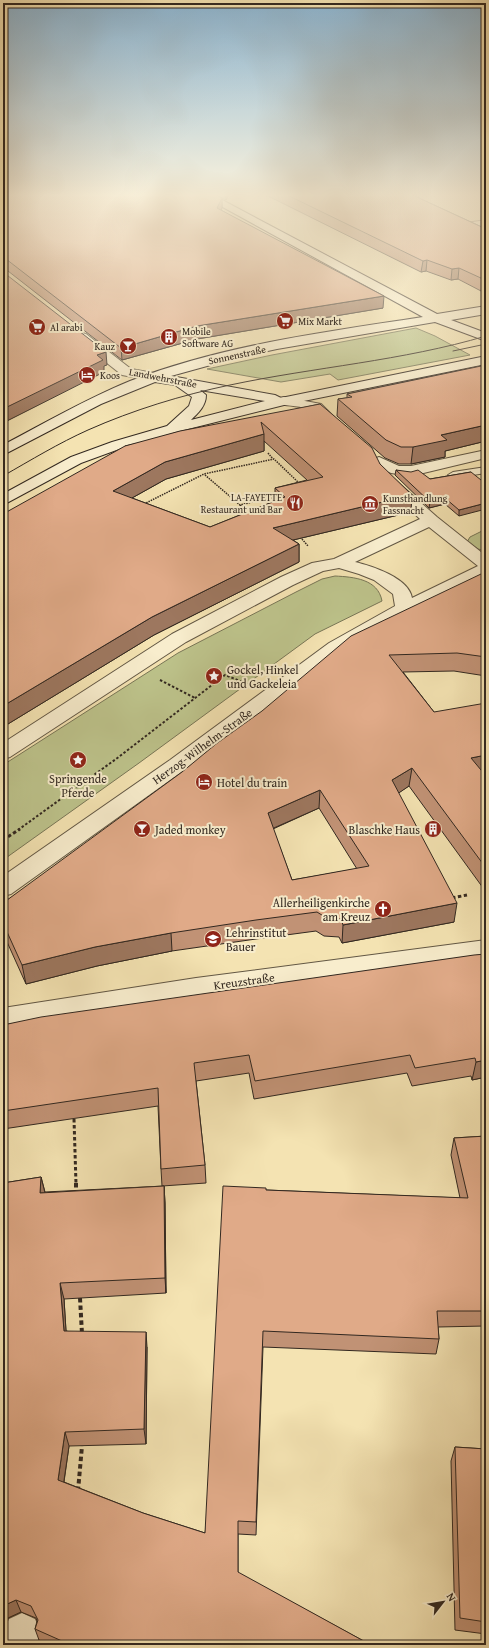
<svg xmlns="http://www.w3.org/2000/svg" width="489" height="1648" viewBox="0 0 489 1648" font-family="'Gentium Book Plus',serif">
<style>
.green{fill:#bdc38b;stroke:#787656}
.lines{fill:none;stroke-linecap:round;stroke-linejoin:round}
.lane-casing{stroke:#625744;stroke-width:2}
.street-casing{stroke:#625744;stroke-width:2}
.secondary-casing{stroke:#322820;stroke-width:2}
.path-far3{stroke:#322820;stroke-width:1.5;stroke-dasharray:1.5 1;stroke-linecap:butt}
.path-far2{stroke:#322820;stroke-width:2;stroke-dasharray:2.5 2;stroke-linecap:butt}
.path-far1{stroke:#322820;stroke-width:3;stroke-dasharray:3.5 2.5;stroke-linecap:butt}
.path{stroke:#322820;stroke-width:4;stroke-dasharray:4.5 3;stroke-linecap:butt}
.lane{fill:#f8edcd;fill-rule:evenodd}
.street{fill:#f8edcd;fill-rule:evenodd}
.secondary{fill:#f8edcd;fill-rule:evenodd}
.tram{stroke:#322820;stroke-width:1}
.wall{fill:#c19275;stroke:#322820;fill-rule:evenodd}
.shaded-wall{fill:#9d775f;stroke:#322820}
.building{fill:#e0aa88;stroke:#322820;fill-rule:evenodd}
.labels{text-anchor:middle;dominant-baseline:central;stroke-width:4;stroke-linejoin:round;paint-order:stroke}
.far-poi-label{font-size:10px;fill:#322820;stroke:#f8edcd;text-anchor:start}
.far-street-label{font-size:10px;fill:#322820;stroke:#f8edcd}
.poi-label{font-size:12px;fill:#322820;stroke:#f8edcd;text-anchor:start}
.street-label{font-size:12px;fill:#322820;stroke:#f8edcd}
</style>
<rect width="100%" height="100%" fill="#f4e3b2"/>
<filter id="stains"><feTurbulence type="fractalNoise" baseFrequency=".005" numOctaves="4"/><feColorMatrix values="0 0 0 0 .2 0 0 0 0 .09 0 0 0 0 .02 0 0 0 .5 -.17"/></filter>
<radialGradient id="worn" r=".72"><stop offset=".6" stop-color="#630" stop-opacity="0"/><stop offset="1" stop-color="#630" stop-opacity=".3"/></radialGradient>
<g class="green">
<polygon points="416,328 435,336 470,355 338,380 330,374 281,382 207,369 272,355"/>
<polygon points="486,529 486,551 478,549 467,542 470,537"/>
<path d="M 335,576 C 354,577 378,579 382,601 L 315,634 L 139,763 L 3,860 L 3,765 L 178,653 L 296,592 L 322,579 Z"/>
</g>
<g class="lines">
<g class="lane-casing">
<polygon id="lane" points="486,467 486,473 453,478 448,475 453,472"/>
</g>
<g class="street-casing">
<g id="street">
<polygon points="486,220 486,226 466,229 461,226 466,223"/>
<polygon points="82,333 86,334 131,369 159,374 161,377 159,380 154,381 122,375 78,340 76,337"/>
<path d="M 284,397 L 321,404 L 339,422 L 337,425 C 323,428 321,415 311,410 C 302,406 289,406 279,404 L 277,401 L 279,398 Z"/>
<polygon points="486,450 486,458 411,476 391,473 374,465 371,462 374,459 379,457 399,466 411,466"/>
<path d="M 389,477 L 394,479 L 437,517 L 486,556 L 486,576 L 410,612 L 343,651 L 184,770 L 11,894 L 3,896 L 3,876 L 170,760 L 329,643 L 395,606 L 393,594 L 374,580 L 359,574 L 339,568 L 323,571 L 293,585 L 186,642 L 10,757 L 3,759 L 3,743 L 172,634 L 281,577 L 312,563 L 334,559 L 420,519 L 384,485 L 381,482 L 384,479 ZM 429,527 L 478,566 L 412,598 C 409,578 372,566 355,562 Z"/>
<polygon points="486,940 486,958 196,998 3,1028 3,1008 196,978"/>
<polygon points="22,1613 35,1619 41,1632 36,1645 3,1645 3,1633 9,1619"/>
</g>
</g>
<g class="secondary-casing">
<path id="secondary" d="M 197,193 L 209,193 L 437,314 L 486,306 L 486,314 L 451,320 L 486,333 L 486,341 L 435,322 L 277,349 L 236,358 L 171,376 L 275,395 L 281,398 L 486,356 L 486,364 L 284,405 L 176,432 L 122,448 L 81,463 L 3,505 L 3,494 L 71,457 L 112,442 L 167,426 L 189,406 L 192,397 L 175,385 L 155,382 L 101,404 L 3,455 L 3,445 C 45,423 86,399 130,381 C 223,345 325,332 423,317 ZM 200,390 L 265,401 L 191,420 C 198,413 206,406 206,395 Z"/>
</g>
<g class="path-far3">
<polyline points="268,453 273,459"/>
<polyline points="205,475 240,505 278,496"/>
<polyline points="144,504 204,474 274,459 300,484"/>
<polyline points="240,505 250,514"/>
<polyline points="302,539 308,546"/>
</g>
<g class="path-far2">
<polyline points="160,680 195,698"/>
<polyline points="18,830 116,759 225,675 245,683"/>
</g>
<g class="path-far1">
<polyline points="3,840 20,829"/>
<polyline points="452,898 467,895"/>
<polyline points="74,1119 76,1184"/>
</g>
<g class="path">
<polyline points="76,1183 76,1193"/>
<polyline points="80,1298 82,1334"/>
<polyline points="78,1491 82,1446"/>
</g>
<use href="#lane" class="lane"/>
<use href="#street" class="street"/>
<use href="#secondary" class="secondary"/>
<g class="tram">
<polyline points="453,351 486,344"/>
<path d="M 3,476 C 31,460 59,443 88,430 C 133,410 182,395 230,385 C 315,367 402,361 486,336"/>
</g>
</g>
<g class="wall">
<polygon points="3,193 230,193 226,200 222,198 222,208 221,210 383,308 197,339 122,360 8,271 3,270"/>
<polygon points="262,193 408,193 484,228 485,218 486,218 486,290 481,291 458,279 451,280 426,271 421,272"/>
<polygon points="486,365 486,441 445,451 445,457 411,464 399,464 385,458 337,416 338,399 347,398 347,394"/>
<path d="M 320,404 L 380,464 L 411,512 L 293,540 L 299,544 L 299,562 L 154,635 L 3,727 L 125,446 ZM 264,441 L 307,480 L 275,488 L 275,501 L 210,527 L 132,498 L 166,479 L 264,451 Z"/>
<polygon points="396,470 430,479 471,472 459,516 445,504 429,508 395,475"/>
<path d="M 486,578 L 486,676 L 454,671 L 403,672 L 434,712 L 486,776 L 486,892 L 409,786 L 398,793 L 454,922 L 342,943 L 339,937 L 324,936 L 316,931 L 256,939 L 172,951 L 97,966 L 26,984 L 3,933 L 3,903 ZM 319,808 L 357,869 L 292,880 L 273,829 Z"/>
<polygon points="486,954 486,1077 472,1080 471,1076 412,1086 407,1073 254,1099 249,1073 196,1081 205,1165 206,1183 162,1186 161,1169 158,1106 3,1129 3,1025"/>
<polygon points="486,1136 486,1352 485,1326 438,1327 439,1339 436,1354 263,1347 256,1535 238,1534 238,1573 371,1645 50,1645 39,1640 35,1629 37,1621 36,1618 21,1612 8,1618 5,1625 3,1624 3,1183 41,1177 45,1192 164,1186 165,1203 166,1293 64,1299 66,1331 147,1347 146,1444 69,1446 64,1482 143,1513 205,1533 266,1190 460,1198 451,1155 454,1138"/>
<polygon points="455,1447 486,1449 486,1634 455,1630 451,1461"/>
</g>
<g class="shaded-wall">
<polygon points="226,193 230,193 226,200"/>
<polygon points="222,198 222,208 217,218 217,208"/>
<polygon points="427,260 426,271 421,272 423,261"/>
<polygon points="459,268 458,279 451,280 452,269"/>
<polygon points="483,279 486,279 486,290 481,291"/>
<polygon points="384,296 383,308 197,339 122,360 121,348 197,326"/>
<polygon points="106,352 107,365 104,366 104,372 3,423 3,409 97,355"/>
<polygon points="486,425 486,441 445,451 445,457 411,464 413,447 441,435"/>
<polygon points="264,434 264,451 166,479 114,508 113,491 165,462"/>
<polygon points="412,495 411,512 272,545 273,528"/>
<polygon points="445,498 445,504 429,508 430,502"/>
<polygon points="486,503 486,509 459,516 459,510"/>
<polygon points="299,544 299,562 154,635 3,727 3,706 152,617"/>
<polygon points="486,755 486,772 468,776 471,758"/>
<polygon points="412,768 409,786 390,799 392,780"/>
<polygon points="320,790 319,808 267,831 268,813"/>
<polygon points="457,903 454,922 342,943 343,925"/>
<polygon points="171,933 172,951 97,966 26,984 22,965 95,947"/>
<polygon points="486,1060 486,1077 472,1080 476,1062"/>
<polygon points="41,1177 45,1193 40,1193"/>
<polygon points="164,1186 165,1203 166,1293 165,1278"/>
<polygon points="60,1283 64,1299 67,1347 64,1331"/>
<polygon points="146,1332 147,1347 146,1444 144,1429"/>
<polygon points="65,1432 69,1446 62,1494 58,1480"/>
<polygon points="16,1600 21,1612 8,1618 5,1625 3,1621 3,1606"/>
</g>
<g class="building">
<polygon points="3,193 213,193 222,198 217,208 384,296 197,326 121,348 6,259 3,259"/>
<polygon points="283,193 408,193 486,229 486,279 483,279 459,268 452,269 427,260 423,261"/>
<polygon points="3,272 106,352 97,355 103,360 3,409"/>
<polygon points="486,365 486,425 441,435 447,440 413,447 401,447 386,440 338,399 352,397 347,394"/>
<path d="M 320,404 L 372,448 L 380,464 L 412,495 L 273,528 L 299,544 L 152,617 L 3,706 L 3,514 L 125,446 L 180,431 ZM 261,422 L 323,477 L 275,488 L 285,497 L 210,527 L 113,491 L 165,462 L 264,434 Z"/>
<polygon points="396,470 411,472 418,470 430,479 471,472 486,484 486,503 459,510 445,498 430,502"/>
<path d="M 481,574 L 486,578 L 486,657 L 457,653 L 389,655 L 434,712 L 486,703 L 486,755 L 471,758 L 486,776 L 486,868 L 412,768 L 392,780 L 457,903 L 343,925 L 341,919 L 325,917 L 317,912 L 256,920 L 171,933 L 95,947 L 22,965 L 3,923 L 3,903 L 182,772 L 216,744 L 262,711 L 351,636 ZM 320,790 L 369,866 L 292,880 L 268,813 Z"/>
<polygon points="486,954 486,1060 476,1062 475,1058 415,1068 410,1055 255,1081 249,1055 194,1063 205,1165 161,1169 158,1088 3,1111 3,1025 41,1017 474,955"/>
<polygon points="486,1136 486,1311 437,1311 439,1339 263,1331 256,1522 238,1521 238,1572 371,1645 71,1645 35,1629 38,1620 31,1606 16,1600 3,1606 3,1183 41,1177 40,1193 164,1186 165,1278 60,1283 64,1331 146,1332 144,1429 65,1432 58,1480 143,1513 205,1533 223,1186 266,1188 266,1190 468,1198 454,1138"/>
<polygon points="455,1447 486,1449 486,1622 460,1618"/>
</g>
<linearGradient id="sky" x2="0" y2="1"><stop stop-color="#8cb7d5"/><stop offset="0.46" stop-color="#faf2dc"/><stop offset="1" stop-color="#faf2dc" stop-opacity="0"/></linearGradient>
<rect width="489" height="424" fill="url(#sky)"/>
<defs>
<g id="supermarket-disc" transform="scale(0.9)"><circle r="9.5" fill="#8f2418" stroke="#f8edcd"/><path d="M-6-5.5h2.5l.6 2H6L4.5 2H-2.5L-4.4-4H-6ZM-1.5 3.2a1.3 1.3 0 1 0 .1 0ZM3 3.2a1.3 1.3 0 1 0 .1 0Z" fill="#fff"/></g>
<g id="building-disc" transform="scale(0.9)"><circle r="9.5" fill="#8f2418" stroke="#f8edcd"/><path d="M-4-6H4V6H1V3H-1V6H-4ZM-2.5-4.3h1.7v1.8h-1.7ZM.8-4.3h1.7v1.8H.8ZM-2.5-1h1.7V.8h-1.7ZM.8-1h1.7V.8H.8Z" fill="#fff"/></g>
<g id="bar-disc" transform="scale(0.9)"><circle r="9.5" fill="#8f2418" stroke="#f8edcd"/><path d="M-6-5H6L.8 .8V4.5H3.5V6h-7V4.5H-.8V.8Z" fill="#fff"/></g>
<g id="hotel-disc" transform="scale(0.9)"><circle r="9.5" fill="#8f2418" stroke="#f8edcd"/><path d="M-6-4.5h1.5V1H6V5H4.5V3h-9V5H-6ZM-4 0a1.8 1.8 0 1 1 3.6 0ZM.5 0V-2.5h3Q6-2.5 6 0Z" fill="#fff"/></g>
<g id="restaurant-disc" transform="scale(0.9)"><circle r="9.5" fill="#8f2418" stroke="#f8edcd"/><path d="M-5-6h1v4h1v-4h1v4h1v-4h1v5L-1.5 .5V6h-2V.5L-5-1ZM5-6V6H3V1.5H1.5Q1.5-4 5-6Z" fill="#fff"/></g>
<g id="museum-disc" transform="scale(0.9)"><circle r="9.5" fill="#8f2418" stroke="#f8edcd"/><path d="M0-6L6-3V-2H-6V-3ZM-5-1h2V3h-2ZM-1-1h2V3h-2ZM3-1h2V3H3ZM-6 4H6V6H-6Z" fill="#fff"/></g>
<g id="sight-disc" transform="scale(0.9)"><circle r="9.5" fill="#8f2418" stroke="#f8edcd"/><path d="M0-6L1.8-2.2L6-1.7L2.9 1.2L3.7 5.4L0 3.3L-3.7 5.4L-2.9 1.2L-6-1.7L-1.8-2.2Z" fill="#fff"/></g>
<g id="church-disc" transform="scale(0.9)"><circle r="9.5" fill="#8f2418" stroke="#f8edcd"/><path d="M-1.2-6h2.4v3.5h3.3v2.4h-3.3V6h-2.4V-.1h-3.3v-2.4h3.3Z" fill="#fff"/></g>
<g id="school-disc" transform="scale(0.9)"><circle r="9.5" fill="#8f2418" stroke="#f8edcd"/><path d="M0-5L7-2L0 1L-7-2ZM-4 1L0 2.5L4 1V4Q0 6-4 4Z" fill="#fff"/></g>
</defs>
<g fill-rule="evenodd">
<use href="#supermarket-disc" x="285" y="321"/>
<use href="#supermarket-disc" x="37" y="327"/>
<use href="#building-disc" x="169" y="337"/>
<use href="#bar-disc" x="128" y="346"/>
<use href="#hotel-disc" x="87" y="375"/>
<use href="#restaurant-disc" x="295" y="503"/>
<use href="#museum-disc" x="370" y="504"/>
<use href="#sight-disc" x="214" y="676"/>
<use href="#sight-disc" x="78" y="760"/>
<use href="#hotel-disc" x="204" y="782"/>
<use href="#bar-disc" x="142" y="829"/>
<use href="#building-disc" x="433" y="829"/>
<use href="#church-disc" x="383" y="909"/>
<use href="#school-disc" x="213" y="939"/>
</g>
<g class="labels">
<g class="far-poi-label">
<text x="298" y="321">Mix Markt</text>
<text x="50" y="327">Al arabi</text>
<text x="182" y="331">Mobile<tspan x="182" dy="12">Software AG</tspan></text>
<text x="115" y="346" text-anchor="end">Kauz</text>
<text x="100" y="375">Koos</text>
<text x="282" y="497" text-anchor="end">LA-FAYETTE<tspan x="282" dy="12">Restaurant und Bar</tspan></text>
<text x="383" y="498">Kunsthandlung<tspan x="383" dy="12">Fassnacht</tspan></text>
</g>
<g class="far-street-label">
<text transform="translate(237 355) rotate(-12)">Sonnenstraße</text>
<text transform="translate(163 378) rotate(11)">Landwehrstraße</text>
</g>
<g class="poi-label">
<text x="227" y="669">Gockel, Hinkel<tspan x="227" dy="14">und Gackeleia</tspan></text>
<text x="78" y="778" text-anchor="middle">Springende<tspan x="78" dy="14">Pferde</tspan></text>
<text x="217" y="782">Hotel du train</text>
<text x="155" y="829">Jaded monkey</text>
<text x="420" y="829" text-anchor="end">Blaschke Haus</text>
<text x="370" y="902" text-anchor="end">Allerheiligenkirche<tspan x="370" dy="14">am Kreuz</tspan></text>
<text x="226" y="932">Lehrinstitut<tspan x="226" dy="14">Bauer</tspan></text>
</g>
<g class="street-label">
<text transform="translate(202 746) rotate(-36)">Herzog-Wilhelm-Straße</text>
<text transform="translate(244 981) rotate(-8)">Kreuzstraße</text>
</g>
</g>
<rect width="489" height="1648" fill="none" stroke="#f4e3b2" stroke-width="16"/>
<rect x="4" y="4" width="481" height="1640" fill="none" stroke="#322820" stroke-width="2"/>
<rect x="8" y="8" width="473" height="1632" fill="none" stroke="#322820"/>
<g transform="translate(443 1602) rotate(59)" stroke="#f8edcd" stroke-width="3" paint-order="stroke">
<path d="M0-3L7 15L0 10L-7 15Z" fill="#322820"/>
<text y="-6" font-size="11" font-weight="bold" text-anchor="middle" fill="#322820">N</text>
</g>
<rect width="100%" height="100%" filter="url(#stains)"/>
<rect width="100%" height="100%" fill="url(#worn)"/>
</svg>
